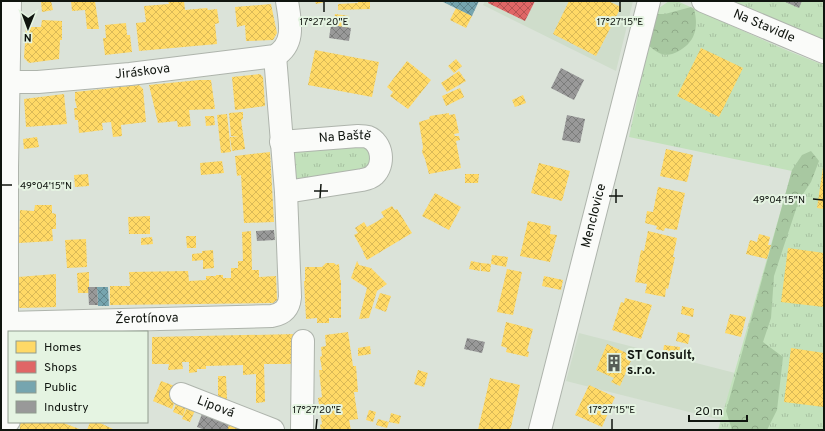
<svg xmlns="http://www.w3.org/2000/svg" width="825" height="431" viewBox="0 0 825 431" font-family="Overpass,sans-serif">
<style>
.built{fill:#cfddcb}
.grass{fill:url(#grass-tufts)}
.forest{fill:url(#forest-crowns)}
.homes{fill:url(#homes-cross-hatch)}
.shops{fill:url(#shops-cross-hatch)}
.public{fill:url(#public-cross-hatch)}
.industry{fill:url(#industry-cross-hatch)}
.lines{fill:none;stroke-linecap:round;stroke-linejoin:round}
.minor-casing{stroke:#aeb4ac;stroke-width:24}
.minor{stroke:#fafbf9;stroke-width:22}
.ticks{fill:none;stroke:#10150f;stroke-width:1.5}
.labels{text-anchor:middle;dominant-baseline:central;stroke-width:4;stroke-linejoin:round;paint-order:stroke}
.street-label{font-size:13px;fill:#10150f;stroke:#e5f4e2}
.poi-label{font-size:13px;font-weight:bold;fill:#10150f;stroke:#e5f4e2;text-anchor:start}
.ticks-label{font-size:10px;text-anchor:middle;fill:#10150f;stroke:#e5f4e2;stroke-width:4;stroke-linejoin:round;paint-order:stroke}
</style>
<defs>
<pattern id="grass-tufts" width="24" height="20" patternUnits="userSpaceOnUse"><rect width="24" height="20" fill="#c2e1bb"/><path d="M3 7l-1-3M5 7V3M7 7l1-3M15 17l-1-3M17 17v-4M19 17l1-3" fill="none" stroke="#a6c0a0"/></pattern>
<pattern id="forest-crowns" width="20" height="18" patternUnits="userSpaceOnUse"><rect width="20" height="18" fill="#a8c8a1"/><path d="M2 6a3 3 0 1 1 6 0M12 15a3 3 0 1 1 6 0" fill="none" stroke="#90ab89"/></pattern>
<pattern id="homes-cross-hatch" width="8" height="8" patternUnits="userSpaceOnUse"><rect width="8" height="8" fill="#ffd966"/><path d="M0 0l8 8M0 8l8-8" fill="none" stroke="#dab957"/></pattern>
<pattern id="shops-cross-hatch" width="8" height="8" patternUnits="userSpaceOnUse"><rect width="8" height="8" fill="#e06666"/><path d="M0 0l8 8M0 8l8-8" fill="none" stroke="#b45352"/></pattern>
<pattern id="public-cross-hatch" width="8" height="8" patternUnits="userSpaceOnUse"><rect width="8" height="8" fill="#76a5af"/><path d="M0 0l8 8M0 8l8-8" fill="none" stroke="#5f858d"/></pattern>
<pattern id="industry-cross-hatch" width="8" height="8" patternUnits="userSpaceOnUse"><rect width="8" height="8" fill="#999"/><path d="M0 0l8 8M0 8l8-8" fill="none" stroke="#7b7c7b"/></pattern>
</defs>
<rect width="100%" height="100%" fill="#dbe3d9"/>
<g class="built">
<polygon points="485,1 633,1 616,71 483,5"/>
<polygon points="579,333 735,373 721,420 566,381"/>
</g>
<g class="grass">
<path d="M 669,1 L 677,1 C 726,23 774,46 824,65 L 824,430 L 718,430 L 792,171 L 629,137 L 656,10 Z"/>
<polygon points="724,1 824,1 824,42"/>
<polygon points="370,145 371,168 295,182 292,150"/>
</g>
<g class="forest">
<path d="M 691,7 L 694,9 C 699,28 695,43 677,52 C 673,54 667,56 662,54 C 657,53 652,48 648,45 L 657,14 L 665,14 Z"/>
<polygon points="811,151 819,161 811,182 799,200 774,276 771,318 763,342 783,357 777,410 767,430 732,430 726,411 792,170 802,155"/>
</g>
<g class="homes">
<polygon points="49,1 51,1 53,10 42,12 41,2"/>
<polygon points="71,1 95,1 99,29 87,29 85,10 72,11"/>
<polygon points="168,1 184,1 185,10 207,8 208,10 217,9 219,23 215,24 217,44 139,51 136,23 146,22 144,6 169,4"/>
<polygon points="315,1 325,1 325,2 316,4"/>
<polygon points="358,1 370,1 370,9 338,10 338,4 358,3"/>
<polygon points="569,1 608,1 621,7 596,56 553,34"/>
<polygon points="271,4 277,33 273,40 246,41 245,25 237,27 235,7"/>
<polygon points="456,8 472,16 466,28 450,20"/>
<polygon points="335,14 349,16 347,28 333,25"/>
<polygon points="42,20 62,21 62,40 60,40 59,59 29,63 24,58 26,27 41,27"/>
<polygon points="126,23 127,35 130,35 132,52 105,55 103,38 106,38 105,25"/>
<polygon points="701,48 743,68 719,117 677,96"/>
<polygon points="315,50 379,62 372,97 308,85"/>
<polygon points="456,59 462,66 454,73 448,66"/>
<polygon points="407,61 431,80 408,109 390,96 393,92 387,87"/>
<polygon points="459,71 466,81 447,92 441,83"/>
<polygon points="260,74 263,77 265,106 235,110 232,77"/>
<polygon points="199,80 211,80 215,109 189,110 191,126 178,127 177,121 158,123 149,85"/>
<polygon points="139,85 143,89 146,122 121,125 122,136 113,137 111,122 102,123 103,130 79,133 78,120 75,120 74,108 77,108 75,100 75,92"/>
<polygon points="460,88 464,97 446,106 442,96"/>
<polygon points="64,94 67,124 26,127 24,99"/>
<polygon points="523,95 526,103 515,107 512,100"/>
<polygon points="243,112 243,119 241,120 245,149 232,151 230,137 239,136 231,136 229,113"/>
<polygon points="449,113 449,115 455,114 459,133 454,134 455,136 459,136 460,140 456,141 461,168 429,174 425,159 422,152 423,147 419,122 429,119 430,116"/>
<polygon points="227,114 231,152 221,153 217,115"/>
<polygon points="205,116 214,116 215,125 206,126"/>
<polygon points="37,137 39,147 24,149 23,139"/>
<polygon points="666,149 693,155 687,182 660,176"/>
<polygon points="270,152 274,222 244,223 241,175 237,176 235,156"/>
<polygon points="222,161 224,173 201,175 200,163"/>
<polygon points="539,163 570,171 562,201 531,193"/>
<polygon points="823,167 824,167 824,209 817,208"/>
<polygon points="88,174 89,186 75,187 74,175"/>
<polygon points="465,174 479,174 478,183 465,183"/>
<polygon points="658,187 685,193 677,230 665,228 664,231 656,229 657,226 645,223 647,211 653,212"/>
<polygon points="435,193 461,207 449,230 422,216"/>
<polygon points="35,205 52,205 52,213 56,214 56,229 52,229 53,241 19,243 20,210 34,211"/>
<polygon points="392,206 395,210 397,209 412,233 367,260 363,253 364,253 354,235 358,233 355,228 364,222 367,227 376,222 384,217 381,212"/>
<polygon points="150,216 150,234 129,234 128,217"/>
<polygon points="528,221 551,226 550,234 557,235 550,262 520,256"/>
<polygon points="251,231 252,270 259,270 259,277 276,276 277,300 273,303 110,305 110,286 130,286 129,272 188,271 189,281 206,280 206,276 216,276 216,275 223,275 223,278 231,278 231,268 238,268 238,261 243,261 242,232"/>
<polygon points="648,231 677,238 673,257 675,257 668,289 666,288 665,297 645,293 647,284 635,282 641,250 644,251"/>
<polygon points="759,234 770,237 768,245 771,245 767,259 746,254 750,240 757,242"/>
<polygon points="186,236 196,236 196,248 187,248"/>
<polygon points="152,237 153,244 141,245 141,238"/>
<polygon points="86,239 87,267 67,268 65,240"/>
<polygon points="788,248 824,253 824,307 781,302"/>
<polygon points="213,250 214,268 203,269 203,260 192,261 192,254 202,253 202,251"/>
<polygon points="492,255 508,257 506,267 491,264"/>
<polygon points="357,261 359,265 371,268 387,284 377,291 369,318 359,319 367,288 351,278"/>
<polygon points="471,261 481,263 480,271 469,269"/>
<polygon points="326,263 334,263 336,265 339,264 340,280 341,280 341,318 329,318 329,323 317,323 317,318 306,319 304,281 305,281 305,267 322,267"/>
<polygon points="481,263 491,264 490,272 481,271"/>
<polygon points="507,269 522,272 513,315 497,312"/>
<polygon points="89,272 89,293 78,293 77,273"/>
<polygon points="56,274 56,307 20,308 18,306 18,277"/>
<polygon points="544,276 563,280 561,290 542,286"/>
<polygon points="380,293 391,296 386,312 375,308"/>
<polygon points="625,298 652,305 641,339 612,330 621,302 624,303"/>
<polygon points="682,306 694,309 693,317 681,314"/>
<polygon points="730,314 746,317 741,337 725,333"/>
<polygon points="506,322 533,329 527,351 529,352 528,357 506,352 507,348 501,346"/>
<polygon points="348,332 353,366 356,366 358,392 354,392 358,419 349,420 351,430 321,430 320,425 322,424 318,398 322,397 319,370 322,370 320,357 322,356 321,347 326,346 325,335"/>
<polygon points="678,332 690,335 688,344 676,341"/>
<polygon points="296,334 296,364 264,364 265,402 256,403 256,374 243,375 243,365 206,366 206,369 197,369 197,372 189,373 189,362 182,362 183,369 168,370 169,364 152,364 152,337"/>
<polygon points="607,344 633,356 620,386 611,382 614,378 596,370"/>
<polygon points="664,345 680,347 679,355 663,352"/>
<polygon points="370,346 371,354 358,356 358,348"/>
<polygon points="791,348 824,353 824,407 784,402"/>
<polygon points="418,370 428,373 424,387 414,384"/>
<polygon points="218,376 226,376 227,400 218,400"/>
<polygon points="490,378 520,385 511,427 509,430 478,430"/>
<polygon points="161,381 180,388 172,409 153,401"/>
<polygon points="589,385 615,397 602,427 575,415"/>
<polygon points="177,401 187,404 183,416 173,412"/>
<polygon points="188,405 196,408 190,422 182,419"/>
<polygon points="369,410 376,412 373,422 366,420"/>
<polygon points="391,413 401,416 399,424 389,422"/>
<polygon points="378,419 389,422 387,428 376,425"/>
<polygon points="20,422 61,422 82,430 20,430"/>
<polygon points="90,422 98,422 115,430 87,430"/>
<polygon points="230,422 239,426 237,430 227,430"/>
</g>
<polygon class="shops" points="489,1 535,1 525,21 488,3"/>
<g class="public">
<polygon points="441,1 479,1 472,16"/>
<polygon points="97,287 108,287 109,306 98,306"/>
</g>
<g class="industry">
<polygon points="783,1 802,1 799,8"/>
<polygon points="331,25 351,28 349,41 329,38"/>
<polygon points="561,68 584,80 574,100 551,88"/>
<polygon points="567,115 585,119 580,143 562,140"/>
<polygon points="274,230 275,240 257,241 256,231"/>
<polygon points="88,287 97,287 98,305 89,305"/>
<polygon points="467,338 485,342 482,353 464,349"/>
<polygon points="203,411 230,422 227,430 205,430 197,427"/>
</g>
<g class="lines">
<g class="minor-casing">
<g id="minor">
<path id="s1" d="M 703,1 L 824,52"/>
<path id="s2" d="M 9,82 L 38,82 L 130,74 L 275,56 C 296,44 290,21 287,1"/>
<path id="s3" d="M 281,142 L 358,136 C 361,136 365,136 368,137 C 383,143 385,165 374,175 C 371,178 367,179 362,180 L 286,192"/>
<path id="s4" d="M 7,323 L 272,316 C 283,314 289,308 290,297 L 286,192 L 275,56"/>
<path id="s5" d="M 181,394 L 273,430"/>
<polyline points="9,421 7,323 7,167 10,1"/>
<polyline points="302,430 303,341"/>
<path id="s6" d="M 540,430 L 649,1"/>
</g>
</g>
<use href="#minor" class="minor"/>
</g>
<path class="ticks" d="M 324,12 L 324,2M 620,12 L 620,2M 2,185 L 12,185M 314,191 L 328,191M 609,196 L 623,196M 320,198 L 321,184M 813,199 L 823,200M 616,203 L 616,189M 316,429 L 317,419M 612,429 L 612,419"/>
<defs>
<g id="building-bare" transform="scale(1.38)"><path d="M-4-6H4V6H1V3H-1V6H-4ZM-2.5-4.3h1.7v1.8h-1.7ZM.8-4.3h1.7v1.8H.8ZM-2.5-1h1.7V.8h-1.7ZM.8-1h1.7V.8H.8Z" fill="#575d56" stroke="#e5f4e2" stroke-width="2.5" paint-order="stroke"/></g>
</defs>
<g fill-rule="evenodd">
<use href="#building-bare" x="614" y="363"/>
</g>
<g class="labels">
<g class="street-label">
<text stroke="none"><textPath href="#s1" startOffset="66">Na Stavidle</textPath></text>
<text stroke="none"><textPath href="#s2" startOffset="134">Jiráskova</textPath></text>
<text stroke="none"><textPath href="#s3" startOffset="64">Na Baště</textPath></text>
<text stroke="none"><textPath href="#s6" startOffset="221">Menclovice</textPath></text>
<text stroke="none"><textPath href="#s4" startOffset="140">Žerotínova</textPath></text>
<text stroke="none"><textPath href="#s5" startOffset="37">Lipová</textPath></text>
</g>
<g class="poi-label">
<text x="627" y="356">ST Consult,<tspan x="627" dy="15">s.r.o.</tspan></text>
</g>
</g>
<g class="ticks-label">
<text x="324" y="25">17°27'20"E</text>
<text x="620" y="25">17°27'15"E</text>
<text x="46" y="189">49°04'15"N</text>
<text x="779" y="203">49°04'15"N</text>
<text x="317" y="413">17°27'20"E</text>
<text x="612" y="413">17°27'15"E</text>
</g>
<rect width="825" height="431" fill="none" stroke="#10150f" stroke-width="4"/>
<rect x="8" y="331" width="140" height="92" fill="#e5f4e2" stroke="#909b8e"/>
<rect x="16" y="341" width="20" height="12" fill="#ffd966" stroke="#909b8e"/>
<text x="44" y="351" font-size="12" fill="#10150f">Homes</text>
<rect x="16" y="361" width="20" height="12" fill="#e06666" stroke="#909b8e"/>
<text x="44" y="371" font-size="12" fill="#10150f">Shops</text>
<rect x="16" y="381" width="20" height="12" fill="#76a5af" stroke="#909b8e"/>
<text x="44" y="391" font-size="12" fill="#10150f">Public</text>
<rect x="16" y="401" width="20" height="12" fill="#999999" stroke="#909b8e"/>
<text x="44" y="411" font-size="12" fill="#10150f">Industry</text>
<g transform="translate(28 28) rotate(181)" stroke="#e5f4e2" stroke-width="3" paint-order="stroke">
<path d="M0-3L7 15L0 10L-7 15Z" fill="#10150f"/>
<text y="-6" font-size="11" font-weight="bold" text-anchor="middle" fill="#10150f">N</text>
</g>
<path d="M689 415v6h58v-6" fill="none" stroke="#10150f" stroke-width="2"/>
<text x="695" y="415" font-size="12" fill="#10150f" stroke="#e5f4e2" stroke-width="3" paint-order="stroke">20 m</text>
</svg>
